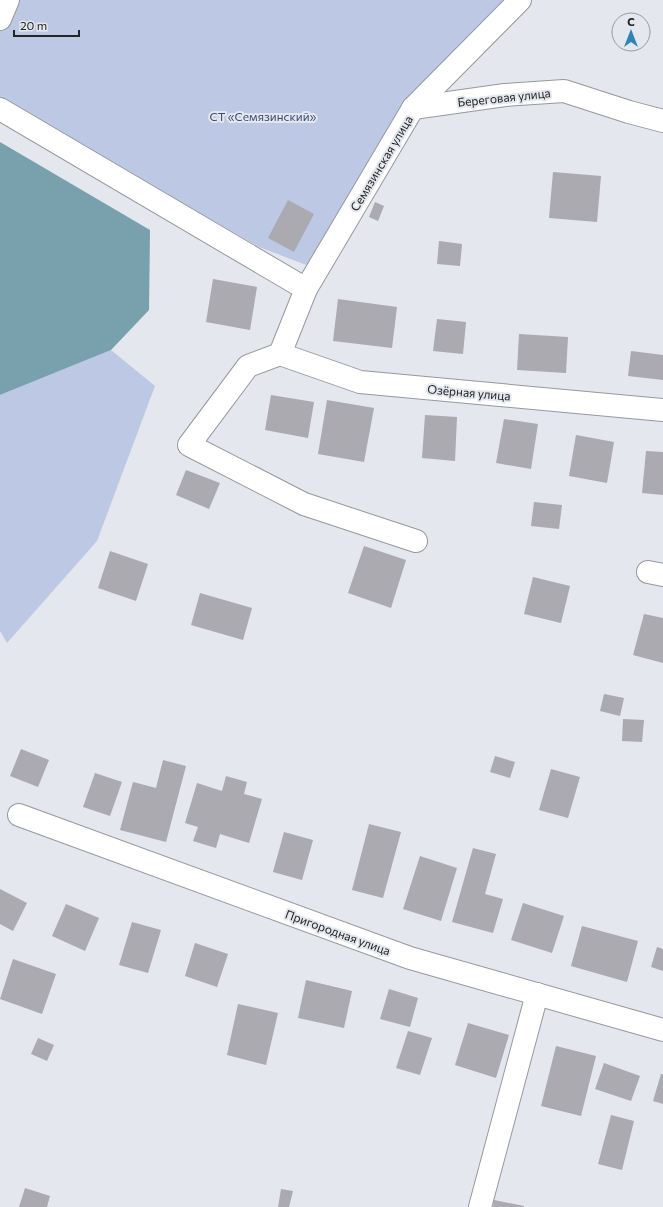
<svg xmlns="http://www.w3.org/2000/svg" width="663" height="1207" viewBox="0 0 663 1207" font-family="Commissioner,sans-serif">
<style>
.green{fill:#bdc9e4}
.water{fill:#78a0ad}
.building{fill:#aaaab0}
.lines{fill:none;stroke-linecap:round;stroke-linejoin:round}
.minor-casing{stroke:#96989e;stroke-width:24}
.minor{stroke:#fff;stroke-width:22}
.labels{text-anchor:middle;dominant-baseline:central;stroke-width:4;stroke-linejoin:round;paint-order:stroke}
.street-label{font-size:12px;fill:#232426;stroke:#e4e7ed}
.park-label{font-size:12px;fill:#384975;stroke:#e4e7ed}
</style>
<rect width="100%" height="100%" fill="#e4e7ed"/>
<g class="green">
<polygon points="0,0 517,0 409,97 309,266 259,247 3,102 0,107"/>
<polygon points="111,350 155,386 97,541 7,643 0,631 0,395"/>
</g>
<polygon class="water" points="0,142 150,230 149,310 111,350 0,395"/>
<g class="building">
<polygon points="553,172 601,176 597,222 549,218"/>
<polygon points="288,200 314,214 294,252 268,238"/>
<polygon points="375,202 384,206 378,221 369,217"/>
<polygon points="439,241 462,244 460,266 437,264"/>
<polygon points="213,279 257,287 250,330 206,322"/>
<polygon points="338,299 397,307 392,348 333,341"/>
<polygon points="437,319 466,322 463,354 433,351"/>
<polygon points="519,334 568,337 566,373 517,370"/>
<polygon points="631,351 663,355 663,380 628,376"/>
<polygon points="271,395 314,402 308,438 265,430"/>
<polygon points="327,400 374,408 364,462 318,454"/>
<polygon points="425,415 457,417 455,461 422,458"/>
<polygon points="504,419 538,424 531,469 496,463"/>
<polygon points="576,435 614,442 607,483 569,476"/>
<polygon points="646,451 663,452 663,495 642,493"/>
<polygon points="186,470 220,483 209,509 176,495"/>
<polygon points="534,502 562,505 559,529 531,526"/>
<polygon points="364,546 406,560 391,608 348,593"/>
<polygon points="110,551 148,564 136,601 98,588"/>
<polygon points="533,577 570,586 561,623 524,614"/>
<polygon points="200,593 252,608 243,640 191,625"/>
<polygon points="644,614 663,618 663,663 633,655"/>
<polygon points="604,694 624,698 620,716 600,711"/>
<polygon points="623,719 644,720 642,742 622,741"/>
<polygon points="21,749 49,760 38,787 10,776"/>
<polygon points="495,756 515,762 510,778 490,772"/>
<polygon points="163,760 186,766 166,842 120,830 133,782 156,788"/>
<polygon points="551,769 580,777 568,818 539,810"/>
<polygon points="95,773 122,782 110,816 83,807"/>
<polygon points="226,776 247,782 244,794 262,799 249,843 220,834 216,848 193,841 198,827 185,823 197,783 222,791"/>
<polygon points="369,824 401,832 383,898 352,890"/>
<polygon points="284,832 313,840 302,880 273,872"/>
<polygon points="473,848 496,854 485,894 503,899 493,933 452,922"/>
<polygon points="420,856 457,868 441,921 403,909"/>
<polygon points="0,889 27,903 13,931 0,924"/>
<polygon points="523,903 564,916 552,953 511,940"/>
<polygon points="66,904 99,918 85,951 52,936"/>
<polygon points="132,922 161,930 148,973 119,965"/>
<polygon points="582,926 638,941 627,982 571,966"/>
<polygon points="195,943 228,954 217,987 185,976"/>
<polygon points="657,947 663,949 663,971 651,967"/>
<polygon points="13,959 56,974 42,1014 0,999"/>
<polygon points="306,980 352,991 344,1028 298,1018"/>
<polygon points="389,989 418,998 410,1027 380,1019"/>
<polygon points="238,1004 278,1013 266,1065 227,1055"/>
<polygon points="468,1023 509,1035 496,1078 455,1065"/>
<polygon points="408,1031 432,1038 420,1075 396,1068"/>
<polygon points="38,1038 54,1045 47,1061 31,1054"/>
<polygon points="556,1046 596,1056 581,1116 541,1106"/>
<polygon points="604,1063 640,1076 631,1101 595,1089"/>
<polygon points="661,1074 663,1074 663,1104 653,1101"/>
<polygon points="611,1115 634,1121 622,1170 598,1164"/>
<polygon points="25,1188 50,1196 47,1207 19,1207"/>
<polygon points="281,1189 293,1191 289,1207 278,1207"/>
<polygon points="494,1200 524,1206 524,1207 493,1207"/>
</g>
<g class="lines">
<g class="minor-casing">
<g id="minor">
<polyline points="0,19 8,0"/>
<polyline points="413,108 505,95 564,91 629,112 663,121"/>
<polyline points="0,109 306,289"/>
<polyline points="280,354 306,289 413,108 520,0"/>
<polyline points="280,354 360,382 663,410"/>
<polyline points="280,354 248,366 189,445 304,504 416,541"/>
<polyline points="648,572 663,575"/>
<polyline points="19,815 410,958 663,1030"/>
<polyline points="480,1207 537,994"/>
</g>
</g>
<use href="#minor" class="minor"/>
</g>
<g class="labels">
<g class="street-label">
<text transform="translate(504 97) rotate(-6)">Береговая улица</text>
<text transform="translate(381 163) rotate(-59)">Семязинская улица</text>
<text transform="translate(469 392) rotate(5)">Озёрная улица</text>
<text transform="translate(338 932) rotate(20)">Пригородная улица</text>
</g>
<g class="park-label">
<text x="263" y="116">СТ «Семязинский»</text>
</g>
</g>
<g transform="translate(631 32)"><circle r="19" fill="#e4e7ed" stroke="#97999d"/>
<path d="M0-3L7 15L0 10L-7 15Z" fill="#2f84b4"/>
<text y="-6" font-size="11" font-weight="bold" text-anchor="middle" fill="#232426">С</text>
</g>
<path d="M14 30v6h65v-6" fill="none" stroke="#232426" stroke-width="2"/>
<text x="20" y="30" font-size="12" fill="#232426" stroke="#e4e7ed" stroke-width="3" paint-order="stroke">20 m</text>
</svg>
